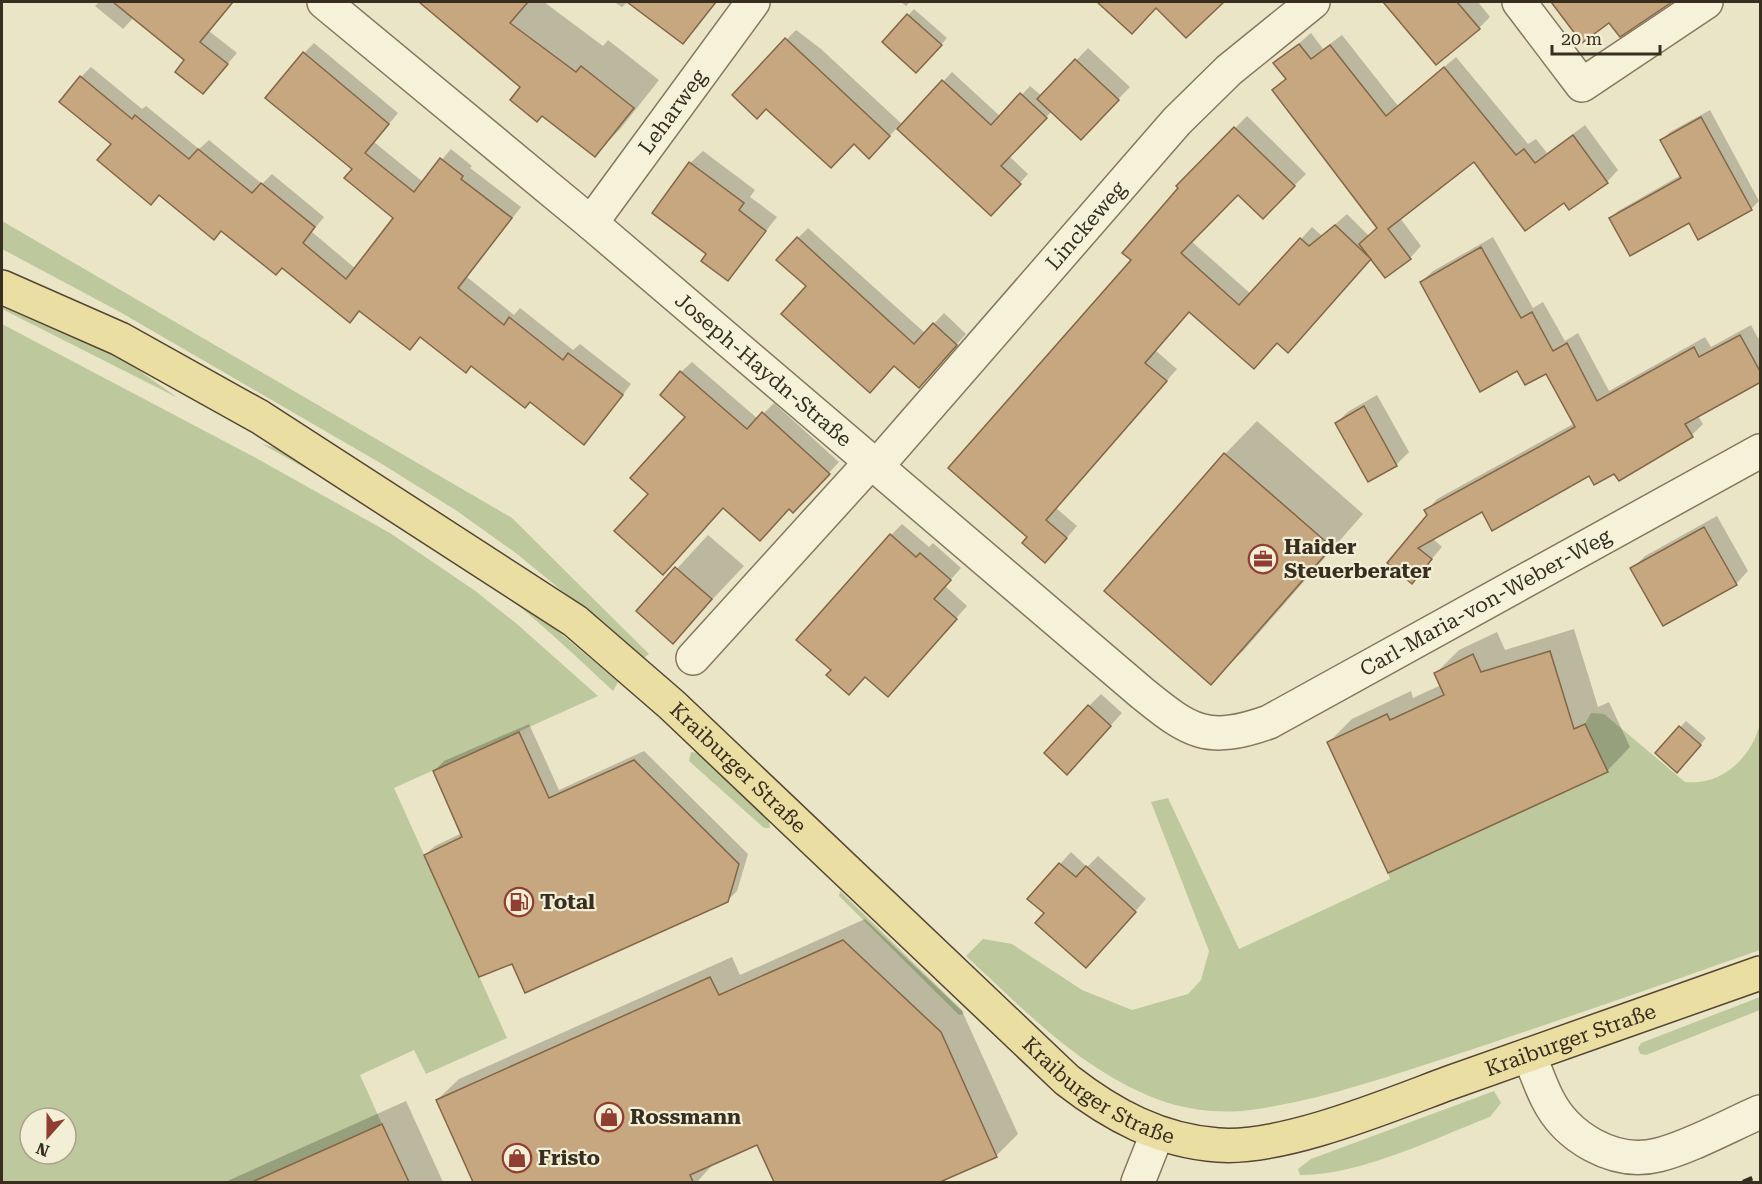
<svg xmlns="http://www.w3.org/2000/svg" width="1762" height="1184" viewBox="0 0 1762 1184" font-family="'Roboto Serif',serif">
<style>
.green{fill:#bdc99c;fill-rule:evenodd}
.shadow{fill:#0003}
.building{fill:#c6a780;stroke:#836645;stroke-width:1.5}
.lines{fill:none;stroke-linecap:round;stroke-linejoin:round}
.minor-casing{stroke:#86785e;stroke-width:36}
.major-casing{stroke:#544632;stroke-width:36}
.minor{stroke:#f6f2da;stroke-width:33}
.major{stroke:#ebdea2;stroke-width:33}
.rail{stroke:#372e20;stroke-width:4.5;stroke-dasharray:10 10;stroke-linecap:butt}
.labels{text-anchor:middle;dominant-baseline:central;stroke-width:4.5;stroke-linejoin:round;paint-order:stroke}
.street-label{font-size:21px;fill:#372e20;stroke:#f3efd6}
.poi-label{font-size:21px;font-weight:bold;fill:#372e20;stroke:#f3efd6;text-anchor:start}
</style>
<rect width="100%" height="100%" fill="#ebe5c7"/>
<g class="green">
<polygon points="2,221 512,518 649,654 644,658 517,554 457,511 382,464 120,312 2,249"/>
<polygon points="2,292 100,343 178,398 2,309"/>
<path d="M 2,324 L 256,458 L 390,533 L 474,590 L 517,624 L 598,696 L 394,788 L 507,1038 L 426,1074 L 414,1050 L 360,1075 L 382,1124 L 252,1182 L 2,1182 ZM 30,1118 L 66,1118 L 66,1154 L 30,1154 Z"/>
<path d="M 262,444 L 287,451 L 495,578 L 618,682 L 613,691 C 572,653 531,613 485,580 C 415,529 338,486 262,444 Z"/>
<path d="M 1591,713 L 1604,714 L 1685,782 C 1714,785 1738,769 1752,744 C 1756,738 1757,731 1760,726 L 1760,950 C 1658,986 1555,1022 1452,1056 C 1386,1077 1319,1101 1250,1110 C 1220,1114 1185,1110 1157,1099 C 1081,1070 1024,1010 966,956 L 983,939 L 1012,944 L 1082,990 L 1132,1010 L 1188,994 L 1201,980 L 1209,951 L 1151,802 L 1168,798 L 1239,949 L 1390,879 L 1388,873 L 1608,772 L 1585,724 Z"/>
<polygon points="691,752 697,753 769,820 770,828 764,828 689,761"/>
<polygon points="840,891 963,1011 963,1014 959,1015 839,896"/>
<polygon points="1760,997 1760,1010 1646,1055 1640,1054 1638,1048 1641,1043"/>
<path d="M 1494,1091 L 1501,1103 L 1490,1117 C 1435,1138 1359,1176 1300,1175 L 1298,1169 L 1311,1159 Z"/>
</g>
<g class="shadow">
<polygon points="99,2 233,2 209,31 237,53 203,92 186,60 134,17 123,29 95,6"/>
<polygon points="421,2 544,2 603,46 608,40 659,80 621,128 595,155 522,87"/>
<polygon points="614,2 628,2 622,7"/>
<polygon points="629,2 717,2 683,42"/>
<polygon points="901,2 910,2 906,6"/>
<polygon points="1112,2 1154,3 1222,2 1186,36 1157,6 1106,8"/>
<polygon points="1410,2 1478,2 1490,17 1479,28 1396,15"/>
<polygon points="1572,2 1669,2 1620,35 1609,21 1561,12"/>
<polygon points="914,9 947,38 922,66 884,42"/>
<polygon points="796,30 821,49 903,125 952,72 1001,117 1030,86 1042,96 1088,48 1130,87 1093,125 1052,111 1009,156 1028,174 991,214 897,128 881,145 784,42"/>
<polygon points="1311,33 1323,49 1342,35 1398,106 1456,57 1528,144 1536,139 1547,153 1585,125 1618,170 1607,182 1564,201 1474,160 1400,218 1421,246 1410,258 1371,257 1278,342 1190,310 1155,350 1177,369 1056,508 1077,526 1056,550 1029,537 1133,260 1181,188 1178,186 1247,116 1306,174 1263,217 1238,193 1191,241 1251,294 1312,227 1322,236 1347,214 1369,236 1379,227 1274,91 1287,78 1275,64"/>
<polygon points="314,43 398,113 374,142 423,182 451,149 472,166 470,168 521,207 467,277 514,315 520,308 573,350 580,344 631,384 594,432 530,401 421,336 410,348 361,310 350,321 283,266 113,144 81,77 91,67 142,109 146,106 199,149 209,140 262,184 272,174 324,217 312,232 356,269 396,218 354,169 304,53"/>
<polygon points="1710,110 1759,201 1751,209 1689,221 1611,218 1618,211 1681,175 1662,140 1670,132"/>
<polygon points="703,151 755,190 750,197 777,217 728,279 708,254 690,163"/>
<polygon points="808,228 925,333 944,313 966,334 929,375 895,365 808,286 798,238"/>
<polygon points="1493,237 1533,308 1543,302 1565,341 1578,333 1609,391 1705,337 1711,347 1751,325 1758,338 1760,337 1760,380 1698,416 1703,424 1692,435 1615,472 1590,474 1482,510 1432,538 1442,547 1412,582 1389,563 1429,515 1426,511 1437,499 1575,423 1546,372 1518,369 1421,282 1433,271"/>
<polygon points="692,362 758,419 774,403 839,462 804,500 790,508 724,506 650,494 687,417 681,372"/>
<polygon points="1377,395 1409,452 1396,465 1336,423 1349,411"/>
<polygon points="1257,421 1363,514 1243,651 1211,683 1225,454"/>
<polygon points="1717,516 1748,571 1736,584 1632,569 1645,556"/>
<polygon points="902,524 929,547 933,543 961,568 945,586 967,606 899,683 833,670 891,535"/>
<polygon points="708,535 744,566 673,641 638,611"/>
<polygon points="1574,629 1598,707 1609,702 1630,747 1607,771 1329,742 1352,719 1411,691 1413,698 1441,685 1436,673 1459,650 1497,632 1505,650"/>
<polygon points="1101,694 1122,713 1079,760 1089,706"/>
<polygon points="1686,721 1706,738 1683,765 1657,753"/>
<polygon points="529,724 559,790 644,751 748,854 737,891 727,901 513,962 425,855 435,846 462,833 434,771 444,761"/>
<polygon points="1071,852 1087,867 1098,856 1146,899 1097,955 1029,898"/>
<polygon points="865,919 962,1011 1018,1134 996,1156 937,1182 776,1182 758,1143 715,1162 697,1182 474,1182 437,1100 459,1079 732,957 740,975"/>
<polygon points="406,1101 443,1182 225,1182"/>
</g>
<g class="building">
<polygon points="113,2 233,2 200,42 228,64 203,94 175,72 184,60"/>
<polygon points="419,2 528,2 510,23 576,72 581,66 634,108 595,157 542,116 537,122 510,100 520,87"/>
<polygon points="627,2 716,2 683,44"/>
<polygon points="1097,2 1224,2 1186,38 1156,8 1132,34"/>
<polygon points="1383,2 1457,2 1480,29 1436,65"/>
<polygon points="1551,2 1672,2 1620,37 1609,23 1582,43"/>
<polygon points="907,14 942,45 916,73 882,42"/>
<polygon points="785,38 890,136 869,159 854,144 831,168 766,109 757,119 732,95"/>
<polygon points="1299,44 1311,59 1330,45 1386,116 1444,67 1516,155 1524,149 1535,163 1573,135 1608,183 1569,210 1564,203 1525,231 1474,162 1388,229 1411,259 1385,278 1359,244 1377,228 1272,90 1286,79 1273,63"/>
<polygon points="303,52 389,124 365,153 414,192 440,158 463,176 461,179 512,218 458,288 504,325 509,317 563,360 568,353 623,395 584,445 530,402 525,408 471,366 466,373 420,337 410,350 359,311 350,323 282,268 276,275 221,231 214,240 159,195 151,205 97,160 111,144 59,102 80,76 132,119 135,115 189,159 198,149 252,193 261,183 315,227 303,243 346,279 393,218 344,178 352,169 265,98"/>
<polygon points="1075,59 1119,100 1081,140 1037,99"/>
<polygon points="942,80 991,125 1020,93 1047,118 1001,166 1021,184 991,216 897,129"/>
<polygon points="1701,117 1752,210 1698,240 1689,223 1630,256 1609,218 1681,178 1660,140"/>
<polygon points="1234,127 1295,186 1263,219 1238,195 1181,253 1239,305 1300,238 1309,246 1335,225 1371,259 1288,353 1277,343 1254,369 1189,312 1145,363 1167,381 1046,520 1067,538 1045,563 1022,543 1027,537 948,468 1131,260 1122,253 1178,188 1176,186"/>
<polygon points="689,162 744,203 739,210 766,231 728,281 701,261 706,254 652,213"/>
<polygon points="797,237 914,344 933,323 957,345 919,388 894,366 870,393 781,314 806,286 776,260"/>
<polygon points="1481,247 1521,318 1532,312 1553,351 1567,343 1597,401 1694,347 1699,357 1740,335 1761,373 1761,382 1685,424 1693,437 1619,481 1614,474 1594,485 1589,476 1492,531 1482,512 1418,548 1432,559 1412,584 1387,563 1427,515 1424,510 1575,427 1546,374 1525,385 1517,371 1480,392 1420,282"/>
<polygon points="680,371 747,429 762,412 830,474 793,513 789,509 760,541 723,508 663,575 614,531 648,494 630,478 685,417 660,395"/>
<polygon points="1364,406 1397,466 1368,482 1335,423"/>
<polygon points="1224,453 1332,547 1211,685 1104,591"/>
<polygon points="1704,527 1737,585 1663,626 1630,568"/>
<polygon points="890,534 916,557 920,553 951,580 934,599 957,619 888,697 865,677 849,695 826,675 831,670 796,640"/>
<polygon points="675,567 712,599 673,644 636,611"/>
<polygon points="1550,651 1574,729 1585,724 1608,772 1388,873 1327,742 1387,714 1390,720 1444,695 1434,673 1473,654 1481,672"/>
<polygon points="1088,705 1111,726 1067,775 1044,753"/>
<polygon points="1679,726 1701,745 1677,773 1655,753"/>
<polygon points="519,732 549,798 634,760 739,864 728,902 525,993 512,964 479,977 424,855 462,837 433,771"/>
<polygon points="1059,863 1076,877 1086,866 1136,912 1086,968 1035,923 1044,913 1027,899"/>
<polygon points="843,940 941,1032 997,1157 940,1182 774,1182 757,1145 690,1175 693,1182 473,1182 436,1100 710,977 719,995"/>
<polygon points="382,1124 409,1182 252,1182"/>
</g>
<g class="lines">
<g class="minor-casing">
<g id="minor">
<path id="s1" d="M 324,2 L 591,223 L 1142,693 C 1190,732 1207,744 1269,722 L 1760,451"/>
<polyline points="1519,2 1582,85 1706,2"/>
<path id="s2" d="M 591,223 L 753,2"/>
<path id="s3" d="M 876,467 L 1177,121 L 1229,70 L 1313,2"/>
<polyline points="693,658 871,462"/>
<path d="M 1529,1055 C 1535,1069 1540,1084 1547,1098 C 1566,1137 1614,1166 1658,1155 C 1688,1148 1730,1125 1760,1112"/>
<polyline points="1138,1182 1157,1134"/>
</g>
</g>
<g class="major-casing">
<g id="major">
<path id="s4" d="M 2,287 L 120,339 L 260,417 L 575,621 L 672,705 L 1067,1080 C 1112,1115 1160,1141 1218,1145 C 1282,1150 1387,1106 1449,1083 C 1552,1046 1657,1010 1760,973"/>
</g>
</g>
<use href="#minor" class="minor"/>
<use href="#major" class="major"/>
<polyline class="rail" points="1743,1182 1760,1175"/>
</g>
<defs>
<g id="office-ring" transform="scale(1.5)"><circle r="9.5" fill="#f3efd6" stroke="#903e32" stroke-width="1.5"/><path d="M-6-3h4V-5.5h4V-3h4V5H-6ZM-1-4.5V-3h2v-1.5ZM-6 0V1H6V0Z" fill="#903e32"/></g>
<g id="fuel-ring" transform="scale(1.5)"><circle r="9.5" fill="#f3efd6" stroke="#903e32" stroke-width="1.5"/><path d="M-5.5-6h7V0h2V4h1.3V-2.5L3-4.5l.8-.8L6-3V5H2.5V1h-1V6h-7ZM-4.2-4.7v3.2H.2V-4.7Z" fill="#903e32"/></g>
<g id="shop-ring" transform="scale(1.5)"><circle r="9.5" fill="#f3efd6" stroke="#903e32" stroke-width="1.5"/><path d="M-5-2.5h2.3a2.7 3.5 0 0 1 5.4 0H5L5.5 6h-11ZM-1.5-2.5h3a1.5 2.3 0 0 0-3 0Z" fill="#903e32"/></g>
</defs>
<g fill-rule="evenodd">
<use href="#office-ring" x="1263" y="559"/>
<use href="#fuel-ring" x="519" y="902"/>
<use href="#shop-ring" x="609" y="1117"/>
<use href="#shop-ring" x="517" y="1158"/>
</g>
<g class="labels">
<g class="street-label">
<text stroke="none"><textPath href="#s2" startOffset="138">Leharweg</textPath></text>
<text stroke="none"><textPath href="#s3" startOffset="320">Linckeweg</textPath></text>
<text stroke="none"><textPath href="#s1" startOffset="573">Joseph-Haydn-Straße</textPath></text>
<text stroke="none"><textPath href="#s1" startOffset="1458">Carl-Maria-von-Weber-Weg</textPath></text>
<text stroke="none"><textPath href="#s4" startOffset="884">Kraiburger Straße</textPath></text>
<text stroke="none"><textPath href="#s4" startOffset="1874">Kraiburger Straße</textPath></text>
<text stroke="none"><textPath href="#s4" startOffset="1370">Kraiburger Straße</textPath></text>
</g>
<g class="poi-label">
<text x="1284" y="547">Haider<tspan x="1284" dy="24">Steuerberater</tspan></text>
<text x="540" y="902">Total</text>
<text x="630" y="1117">Rossmann</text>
<text x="538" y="1158">Fristo</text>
</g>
</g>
<rect width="1762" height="1184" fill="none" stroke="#372e20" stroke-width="6"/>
<g transform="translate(48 1136) rotate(201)"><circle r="28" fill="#f3efd6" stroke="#a8a28d" stroke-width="1.5"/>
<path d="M0-4.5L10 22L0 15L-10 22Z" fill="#903e32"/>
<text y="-9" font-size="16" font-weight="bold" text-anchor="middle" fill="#372e20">N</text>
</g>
<path d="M1552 45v9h108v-9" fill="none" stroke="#372e20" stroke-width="3"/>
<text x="1561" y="45" font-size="18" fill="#372e20" stroke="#f3efd6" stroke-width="4.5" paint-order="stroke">20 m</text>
</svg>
